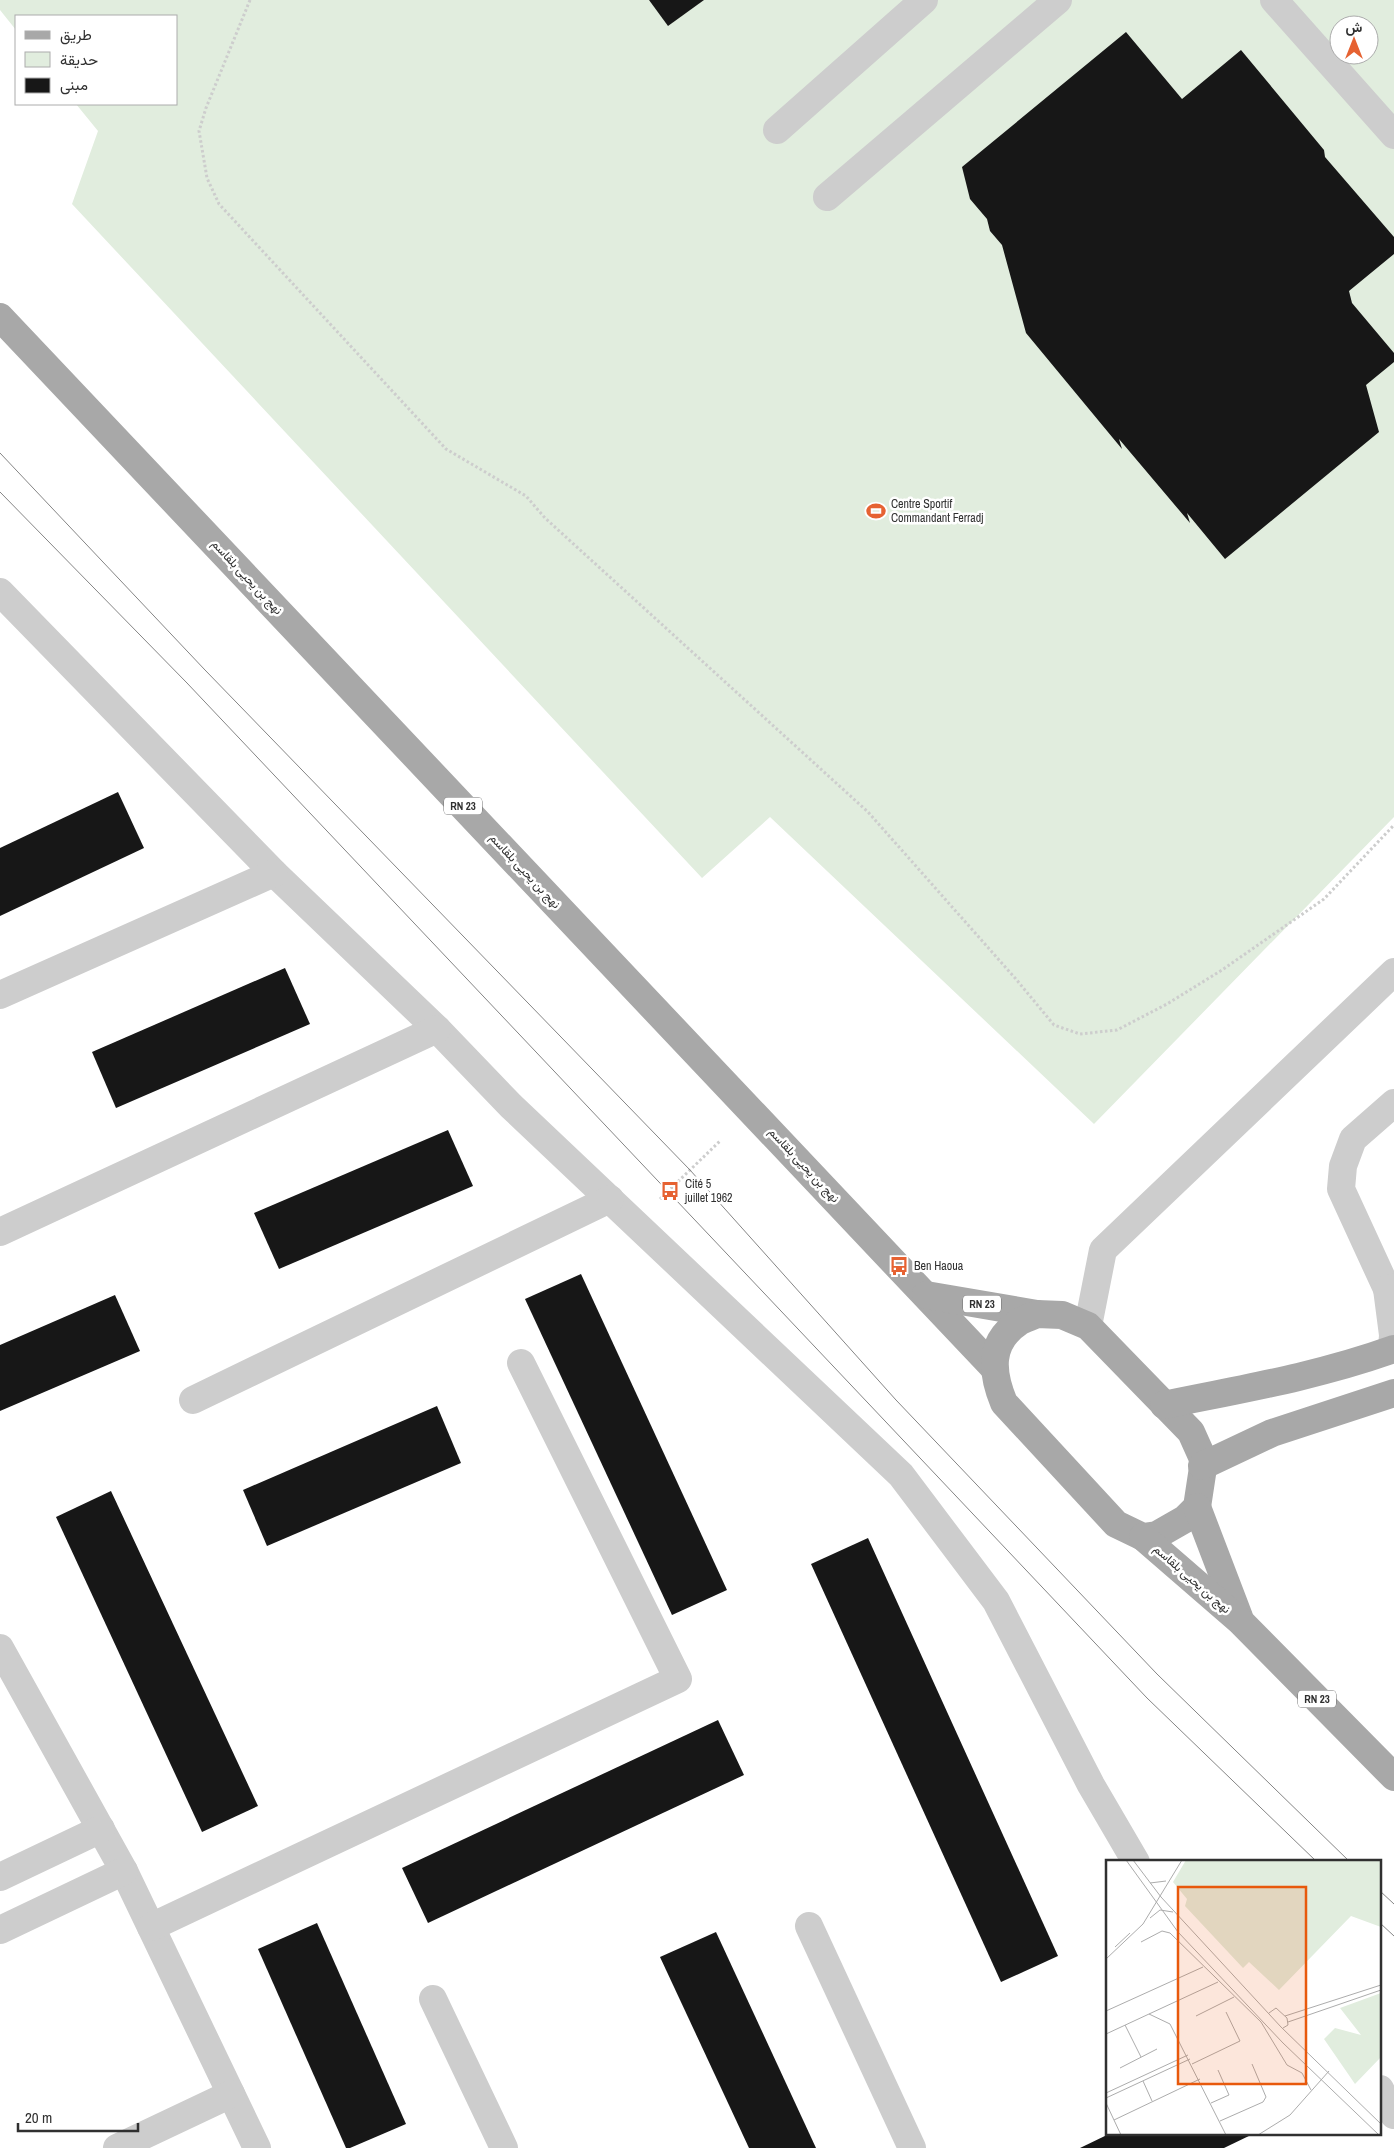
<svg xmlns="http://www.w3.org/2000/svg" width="1394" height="2148" viewBox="0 0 1394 2148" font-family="'Archivo Narrow',Vazirmatn,sans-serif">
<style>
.green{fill:#e1edde;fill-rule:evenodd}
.building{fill:#171717}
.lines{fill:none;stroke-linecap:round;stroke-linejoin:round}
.path{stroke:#cdcdcd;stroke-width:3;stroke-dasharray:2.5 2.5;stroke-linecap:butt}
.minor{stroke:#cdcdcd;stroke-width:28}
.major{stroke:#a8a8a8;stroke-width:28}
.tram{stroke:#858585;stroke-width:1}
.labels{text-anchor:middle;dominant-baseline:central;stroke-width:5;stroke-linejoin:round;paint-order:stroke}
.shield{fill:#fff;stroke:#6e6e6e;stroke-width:1}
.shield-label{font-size:11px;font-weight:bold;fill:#303030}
.poi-label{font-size:12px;fill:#303030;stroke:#fff;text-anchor:start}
.street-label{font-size:12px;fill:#303030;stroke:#fff}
.inset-road{fill:none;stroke:#acacac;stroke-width:1}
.view{fill:#e8590c;fill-opacity:0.15;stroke:#e8590c;stroke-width:2.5}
.inset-edge{fill:none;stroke:#303030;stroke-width:2.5}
</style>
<rect width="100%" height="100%" fill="#fff"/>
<path class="green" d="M 0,0 L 1394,0 L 1394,817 L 1094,1124 L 770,817 L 702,878 L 72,204 L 98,131 L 76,104 L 176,104 L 176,16 L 16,16 L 16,30 L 0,10 ZM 1339,25 L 1369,25 L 1369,55 L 1339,55 Z"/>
<g class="building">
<polygon points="649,0 704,0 668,26"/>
<polygon points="1126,32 1182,99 1241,50 1324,150 1325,157 1394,237 1394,254 1349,291 1352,303 1394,353 1394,362 1366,385 1379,432 1225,559 1187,513 1190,523 1119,439 1122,449 1026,333 1002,245 990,231 987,219 970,199 962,167"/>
<polygon points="118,792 144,848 0,916 0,848"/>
<polygon points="285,968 310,1024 116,1108 92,1052"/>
<polygon points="448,1130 473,1186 279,1269 254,1213"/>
<polygon points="581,1274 727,1590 672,1615 525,1299"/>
<polygon points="115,1295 140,1351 0,1411 0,1345"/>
<polygon points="437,1406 461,1463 267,1546 243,1490"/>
<polygon points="111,1491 258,1806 202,1832 56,1517"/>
<polygon points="868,1538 1058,1956 1001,1982 811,1564"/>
<polygon points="718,1720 744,1775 428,1923 402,1868"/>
<polygon points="317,1923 406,2124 350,2148 346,2148 258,1949"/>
<polygon points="716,1932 816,2148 749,2148 660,1957"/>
<polygon points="1109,2134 1253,2134 1224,2148 1080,2148"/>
</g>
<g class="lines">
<g class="path">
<polyline points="250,0 206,108 199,131 207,178 219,204 446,449 526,496 545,518 868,812 1015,978 1054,1025 1080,1034 1117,1030 1167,1004 1222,970 1324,899 1394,825"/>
<polyline points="660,1199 720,1141"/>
</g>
<g class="minor">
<polyline points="1274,0 1394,135"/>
<polyline points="777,130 924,0"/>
<polyline points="827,197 1058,0"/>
<polyline points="0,592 274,873 437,1029 511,1106 901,1475 996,1601 1091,1785 1136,1862"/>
<polyline points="0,995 274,873"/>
<polyline points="0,1232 437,1029"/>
<polyline points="1387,1289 1341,1189 1343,1166 1353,1139 1394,1103"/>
<polyline points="1088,1326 1103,1250 1394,972"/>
<polyline points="1392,1349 1393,1335 1387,1289 1394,1287"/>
<polyline points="193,1400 610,1199"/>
<polyline points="0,1648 124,1871 257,2148"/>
<polyline points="0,1877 101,1829"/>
<polyline points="809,1926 912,2148"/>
<polyline points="151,1927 678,1679 521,1363"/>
<polyline points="0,1930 124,1871"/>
<polyline points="433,1999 504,2148"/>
<polyline points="1380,2089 1394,2115"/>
<polyline points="117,2148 231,2094"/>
</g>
<g class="major">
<polyline points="0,317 993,1367"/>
<polyline points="926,1295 1037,1314"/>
<path d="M 1037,1314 L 1062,1315 L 1088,1326 L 1191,1432 L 1204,1461 L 1197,1507 L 1185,1519 L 1157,1535 L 1143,1537 L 1116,1524 L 1004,1403 C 992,1374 987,1343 1019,1322 C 1024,1319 1031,1317 1037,1314 Z"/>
<path d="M 1164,1405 C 1242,1389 1319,1376 1394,1349"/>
<polyline points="1202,1466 1272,1433 1394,1393"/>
<polyline points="1197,1507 1239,1617"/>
<polyline points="1143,1537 1240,1621 1394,1777"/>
</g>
<g class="tram">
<polyline points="0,453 205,670 690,1170 896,1400 1157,1674 1350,1862"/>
<polyline points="0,492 187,683 1147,1698 1317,1862"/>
<polyline points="1380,1891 1394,1904"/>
<polyline points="1380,1923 1394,1936"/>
</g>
</g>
<defs>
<g id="stadium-bare" transform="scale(1.5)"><path d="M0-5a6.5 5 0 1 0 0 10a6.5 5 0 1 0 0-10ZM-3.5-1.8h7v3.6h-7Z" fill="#e66232" stroke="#fff" stroke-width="2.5" paint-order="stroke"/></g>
<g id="bus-bare" transform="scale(1.5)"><path d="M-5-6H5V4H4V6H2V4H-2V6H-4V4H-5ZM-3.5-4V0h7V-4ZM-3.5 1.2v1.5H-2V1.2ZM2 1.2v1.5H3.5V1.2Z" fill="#e66232" stroke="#fff" stroke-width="2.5" paint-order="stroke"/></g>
</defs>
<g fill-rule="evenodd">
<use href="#stadium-bare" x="876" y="511"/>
<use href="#bus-bare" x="670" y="1191"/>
<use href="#bus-bare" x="899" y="1266"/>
</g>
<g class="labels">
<g class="shield">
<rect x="444" y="797.5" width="38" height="17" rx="4"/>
<rect x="963" y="1295.5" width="38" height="17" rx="4"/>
<rect x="1298" y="1690.5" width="38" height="17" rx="4"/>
</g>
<g class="shield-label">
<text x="463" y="806">RN 23</text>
<text x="982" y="1304">RN 23</text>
<text x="1317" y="1699">RN 23</text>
</g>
<g class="poi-label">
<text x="891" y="504">Centre Sportif<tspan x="891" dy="14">Commandant Ferradj</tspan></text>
<text x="685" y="1184">Cité 5<tspan x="685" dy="14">juillet 1962</tspan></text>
<text x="914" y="1266">Ben Haoua</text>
</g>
<g class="street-label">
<text transform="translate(247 577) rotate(47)">نهج بن يحيى بلقاسم</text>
<text transform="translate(525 871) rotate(47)">نهج بن يحيى بلقاسم</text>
<text transform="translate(804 1165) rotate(47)">نهج بن يحيى بلقاسم</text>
<text transform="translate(1192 1579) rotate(41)">نهج بن يحيى بلقاسم</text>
</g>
</g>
<g transform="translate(1106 1860)">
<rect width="275" height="275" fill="#fff"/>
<path d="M 80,0 L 275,0 L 275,67 L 245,56 L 173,130 L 143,102 L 137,108 L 79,46 L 81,39 L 67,22 ZM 275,133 L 275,197 L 249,224 L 218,179 L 229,168 L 255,175 L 234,148 Z" fill="#e1edde"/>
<path class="inset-road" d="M 20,0 L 72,72 L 177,183 L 273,275M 27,0 L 55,37 L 175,167 L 275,264M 44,23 L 60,21M 44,58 L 54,50 L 67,52M 35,82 L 56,71 L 64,73 L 155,162 L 181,205 L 196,213 L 205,230M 9,87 L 24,73M 0,99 L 37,64 L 76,0M 0,151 L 97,107M 163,153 L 170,148 L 181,158 L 182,165 L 177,168M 43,154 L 112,122M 90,156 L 128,137M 179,156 L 275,125M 182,162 L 275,130M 19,165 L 35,197M 0,174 L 43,154 L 64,164 L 120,275M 86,204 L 134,181 L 120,152M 14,208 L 51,189M 37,221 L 46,241M 0,233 L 82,195M 0,238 L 84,199M 0,243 L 15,275M 105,243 L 123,235 L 112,210M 8,260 L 94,219M 114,261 L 157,242 L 160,237 L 146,204M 152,275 L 184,255 L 223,211"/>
<path class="view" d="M 72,27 L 200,27 L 200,224 L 72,224 Z"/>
<rect width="275" height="275" class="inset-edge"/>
</g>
<rect x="15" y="15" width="162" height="90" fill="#ffffff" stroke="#acacac"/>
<rect x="25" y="31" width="25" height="8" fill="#a8a8a8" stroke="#acacac"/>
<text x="60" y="40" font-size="15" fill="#303030">طريق</text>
<rect x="25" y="52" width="25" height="15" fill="#e1edde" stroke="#acacac"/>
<text x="60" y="65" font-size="15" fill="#303030">حديقة</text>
<rect x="25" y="78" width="25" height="15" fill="#171717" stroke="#acacac"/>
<text x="60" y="90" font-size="15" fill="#303030">مبنى</text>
<g transform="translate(1354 40)"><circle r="24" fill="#ffffff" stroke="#acacac"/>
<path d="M0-4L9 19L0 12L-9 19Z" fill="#e66232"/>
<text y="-8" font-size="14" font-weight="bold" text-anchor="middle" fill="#303030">ش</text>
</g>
<path d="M18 2123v8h120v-8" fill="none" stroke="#303030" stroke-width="2.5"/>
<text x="25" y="2123" font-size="15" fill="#303030" stroke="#ffffff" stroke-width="4" paint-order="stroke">20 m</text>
</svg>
